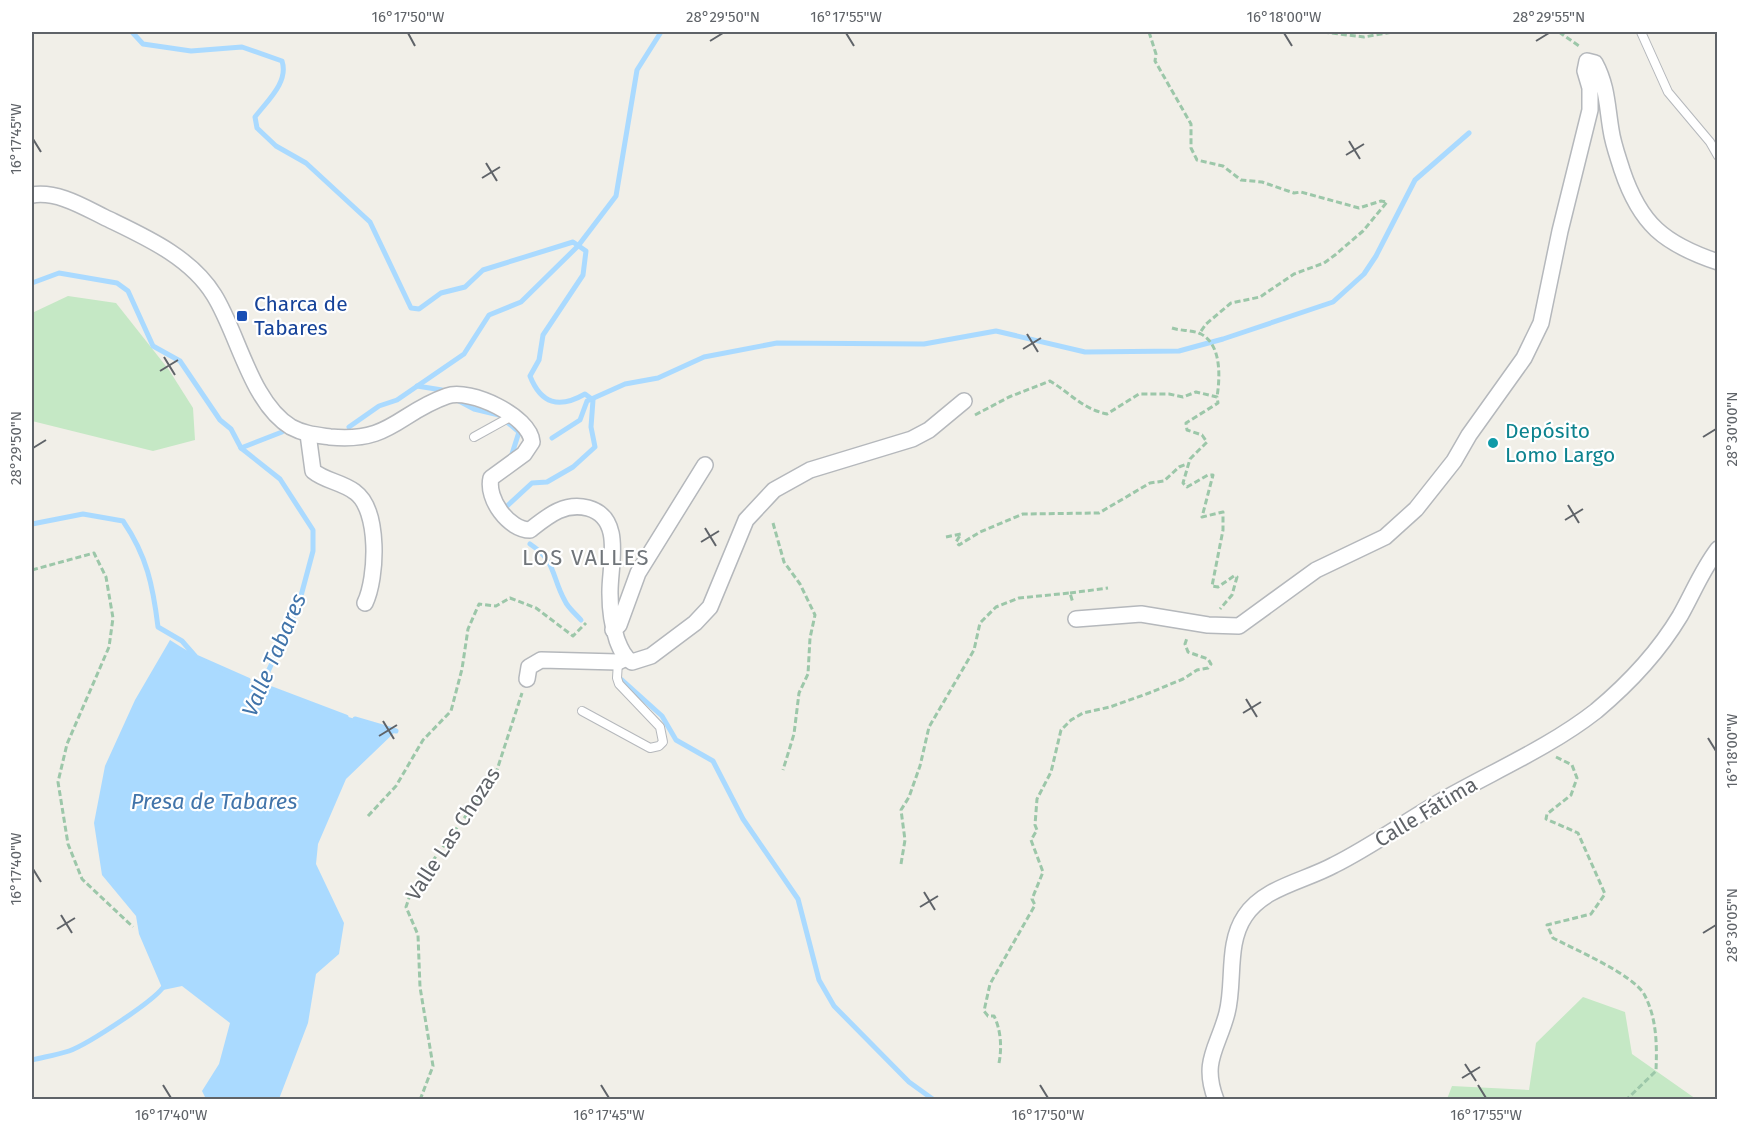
<svg xmlns="http://www.w3.org/2000/svg" width="1749" height="1131" viewBox="0 0 1749 1131" font-family="'Fira Sans',sans-serif">
<style>
.green{fill:#c5e8c5}
.water{fill:#aadaff}
.lines{fill:none;stroke-linecap:round;stroke-linejoin:round}
.stream{stroke:#aadaff;stroke-width:5}
.lane-casing{stroke:#b5b8bc;stroke-width:10}
.street-casing{stroke:#b5b8bc;stroke-width:18}
.path{stroke:#9cc7a9;stroke-width:3;stroke-dasharray:6 3;stroke-linecap:butt}
.lane{stroke:#fff;stroke-width:8}
.street{stroke:#fff;stroke-width:15}
.ticks{fill:none;stroke:#5f6368;stroke-width:2}
.transit-dot{fill:#1a4fb4;stroke:#fff;stroke-width:2}
.culture-dot{fill:#0f9aa8;stroke:#fff;stroke-width:2}
.labels{text-anchor:middle;dominant-baseline:central;stroke-width:4.5;stroke-linejoin:round;paint-order:stroke}
.transit-label{font-size:21px;fill:#164399;stroke:#fff;text-anchor:start}
.culture-label{font-size:21px;fill:#0d838f;stroke:#fff;text-anchor:start}
.street-label{font-size:21px;fill:#5f6368;stroke:#fff}
.neighbourhood-label{font-size:22px;letter-spacing:1.5px;fill:#70757a;stroke:#fff}
.water-label{font-size:22px;font-style:italic;fill:#4174aa;stroke:#fff}
.neatline{fill:none;stroke:#5f6368;stroke-width:2}
.ticks-label{font-size:15px;text-anchor:middle;fill:#5f6368}
</style>
<rect width="100%" height="100%" fill="#f1efe8"/>
<g class="green">
<polygon points="68,296 116,303 169,370 193,408 195,440 153,451 32,421 32,313"/>
<polygon points="1583,997 1625,1012 1632,1054 1696,1099 1447,1099 1452,1086 1529,1090 1536,1043"/>
</g>
<path class="water" d="M 170,640 C 238,684 319,709 396,731 L 346,779 L 318,844 L 316,864 L 344,923 L 339,954 L 316,974 L 308,1023 L 279,1099 L 206,1099 L 202,1091 L 219,1064 L 230,1023 L 182,986 L 163,990 L 139,934 L 136,916 L 102,875 L 94,823 L 105,766 L 135,700 Z"/>
<g class="lines">
<g class="stream">
<path d="M 132,32 L 143,44 L 191,51 L 242,47 L 282,61 C 289,82 267,101 255,117 L 257,128 L 276,146 L 306,163 L 370,222 L 411,308 L 419,309 L 441,293 L 465,287 L 483,270 L 573,242 L 586,251 L 583,275 L 543,335 L 539,360 L 530,376 C 541,404 559,409 585,394 L 593,400 L 591,427 L 595,447 L 573,467 L 547,482 L 532,483 L 506,507"/>
<polyline points="32,283 59,273 117,283 128,291 153,346 180,361 220,420 231,429 241,448 280,479 313,530 313,551 298,607 259,691"/>
<polyline points="417,386 442,390"/>
<polyline points="459,401 474,409 499,415"/>
<polyline points="507,422 519,432 511,457"/>
<polyline points="349,427 379,406 397,400 464,354 489,315 521,302 578,246 616,196 637,70 661,32"/>
<polyline points="552,438 580,420 587,401 625,384 658,378 704,357 777,343 924,344 996,331 1085,352 1179,351 1223,339 1333,302 1364,274 1376,256 1415,180 1469,133"/>
<polyline points="241,448 282,432"/>
<path d="M 32,524 L 83,514 L 123,521 C 147,556 153,586 158,627 L 182,641 L 196,657 L 248,680"/>
<path d="M 530,544 C 557,562 551,576 565,601 C 568,608 576,614 581,620"/>
<polyline points="622,680 662,716 676,740 713,761 743,819 798,899 819,980 834,1006 909,1082 934,1100"/>
<polyline points="259,684 346,717"/>
<polyline points="355,719 396,731"/>
<path d="M 32,1060 C 44,1057 57,1055 69,1051 C 86,1045 160,998 165,984"/>
</g>
<g class="lane-casing">
<g id="lane">
<polyline points="1641,32 1668,92 1710,142 1718,156"/>
<polyline points="474,437 512,416"/>
<polyline points="582,711 650,748 659,746 663,742 660,727 619,684 617,678 618,662"/>
</g>
</g>
<g class="street-casing">
<g id="street">
<path d="M 32,195 C 57,191 82,206 104,217 C 143,236 190,256 214,295 C 238,333 251,403 291,427 C 304,434 316,435 330,437 C 391,443 398,413 447,396 C 470,388 530,416 532,442 L 524,454 L 491,478 C 486,499 509,530 530,530 C 548,516 564,502 588,508 C 625,518 609,567 610,594 C 610,610 612,625 617,640 C 620,648 624,658 632,662 L 651,656 L 695,623 L 710,607 L 746,520 L 774,490 L 810,470 L 912,439 L 929,430 L 964,401"/>
<path d="M 308,434 L 313,471 C 325,481 342,482 355,492 C 380,510 377,578 365,603"/>
<path d="M 1076,619 L 1141,614 L 1208,625 L 1239,626 L 1316,570 L 1385,537 L 1416,509 L 1454,461 L 1469,435 L 1524,358 L 1541,323 L 1560,231 L 1590,110 L 1590,88 L 1585,71 L 1587,61 L 1595,63 C 1607,85 1607,106 1611,130 C 1613,144 1618,157 1622,170 C 1640,224 1664,244 1718,262"/>
<polyline points="613,630 619,625 638,573 705,465"/>
<polyline points="527,679 529,667 541,660 618,662 626,658"/>
<path d="M 1216,1100 C 1201,1061 1218,1048 1227,1013 C 1235,982 1226,944 1245,916 C 1264,887 1305,881 1334,865 C 1372,846 1406,821 1443,800 C 1494,771 1550,747 1596,711 C 1627,685 1659,651 1680,616 C 1693,593 1702,570 1718,549"/>
</g>
</g>
<g class="path">
<polyline points="1149,32 1156,54 1155,61 1191,124 1191,148 1197,160 1223,166 1241,180 1262,182 1294,193 1301,192 1359,208 1381,201 1387,202 1363,231 1335,255 1324,263 1294,274 1260,297 1231,303 1206,324 1199,334"/>
<polyline points="1323,32 1364,37 1393,32"/>
<polyline points="1559,32 1579,46"/>
<path d="M 1172,328 C 1181,331 1193,330 1201,334 C 1222,345 1220,378 1217,397"/>
<path d="M 975,415 L 1009,397 L 1050,381 C 1070,393 1083,409 1107,414 L 1139,394 L 1169,394 L 1183,397 L 1196,392 L 1217,397 L 1218,403 L 1186,423 L 1187,430 L 1202,435 L 1207,442 L 1190,459 L 1183,483 L 1187,487 L 1208,475 L 1213,475 L 1202,517 L 1223,512 L 1223,530 L 1212,586 L 1218,587 L 1234,576 L 1237,577 L 1232,595 L 1220,609"/>
<polyline points="773,523 784,562 800,584 815,615 810,638 808,674 799,693 794,734 783,770"/>
<polyline points="946,537 961,534 956,542 959,545 980,532 1023,514 1099,513 1150,483 1164,481 1179,467 1187,464"/>
<polyline points="32,570 94,553 106,577 113,618 109,647 67,744 58,782 68,844 82,879 133,927"/>
<polyline points="1070,593 1108,588"/>
<path d="M 1556,757 L 1572,765 L 1577,778 L 1571,795 L 1547,814 L 1546,819 L 1578,833 L 1605,894 L 1591,914 L 1547,925 L 1553,938 C 1574,949 1632,974 1644,994 C 1657,1018 1657,1045 1656,1071 L 1626,1100"/>
<polyline points="368,816 396,786 423,740 451,711 462,669 468,629 479,604 496,606 510,598 536,608 573,636 586,623"/>
<polyline points="901,864 905,840 901,810 909,797 920,766 929,727 974,650 980,623 996,607 1019,598 1070,593 1073,603"/>
<path d="M 999,1063 C 1002,1048 1001,1030 994,1016 L 988,1016 L 984,1011 L 990,984 L 1035,905 L 1032,899 L 1043,872 L 1031,840 L 1037,830 L 1035,825 L 1037,799 L 1051,772 L 1061,730 L 1071,720 L 1083,713 L 1110,707 L 1149,693 L 1183,679 L 1197,670 L 1208,668 L 1211,664 L 1208,659 L 1188,652 L 1185,644 L 1187,638"/>
<polyline points="420,1100 433,1066 420,987 418,935 406,907 412,889 495,776 522,693"/>
</g>
<use href="#lane" class="lane"/>
<use href="#street" class="street"/>
</g>
<path class="ticks" d="M 408,33 L 415,46M 846,33 L 854,46M 1284,33 L 1292,46M 710,41 L 723,33M 1536,41 L 1549,33M 33,139 L 41,152M 1349,141 L 1360,159M 1346,155 L 1364,144M 486,163 L 497,181M 482,178 L 500,167M 1027,334 L 1038,352M 1023,349 L 1041,338M 164,357 L 175,375M 160,371 L 178,360M 1703,437 L 1716,429M 33,448 L 46,440M 1568,505 L 1579,523M 1565,520 L 1583,509M 705,528 L 716,546M 701,542 L 719,531M 1246,699 L 1257,717M 1243,713 L 1261,702M 383,721 L 394,739M 379,736 L 397,725M 1708,738 L 1716,751M 33,869 L 41,882M 924,892 L 935,910M 920,907 L 938,896M 61,915 L 72,933M 57,929 L 75,918M 1703,933 L 1716,925M 1465,1064 L 1476,1081M 1462,1078 L 1480,1067M 163,1085 L 171,1098M 601,1085 L 609,1098M 1040,1085 L 1048,1098M 1478,1085 L 1486,1098"/>
<rect class="transit-dot" x="236" y="310" width="12" height="12" rx="3"/>
<circle class="culture-dot" cx="1493" cy="443" r="6"/>
<g class="labels">
<g class="transit-label">
<text x="254" y="304">Charca de<tspan x="254" dy="24">Tabares</tspan></text>
</g>
<g class="culture-label">
<text x="1505" y="431">Depósito<tspan x="1505" dy="24">Lomo Largo</tspan></text>
</g>
<g class="street-label">
<text transform="translate(1426 812) rotate(-31)">Calle Fátima</text>
<text transform="translate(453 834) rotate(-57)">Valle Las Chozas</text>
</g>
<g class="neighbourhood-label">
<text x="586" y="557">LOS VALLES</text>
</g>
<g class="water-label">
<text transform="translate(274 655) rotate(-67)">Valle Tabares</text>
<text x="214" y="801">Presa de Tabares</text>
</g>
</g>
<rect width="1749" height="1131" fill="none" stroke="#ffffff" stroke-width="66"/>
<rect x="33" y="33" width="1683" height="1065" class="neatline"/>
<g class="ticks-label">
<text x="408" y="22">16°17'50"W</text>
<text x="723" y="22">28°29'50"N</text>
<text x="846" y="22">16°17'55"W</text>
<text x="1284" y="22">16°18'00"W</text>
<text x="1549" y="22">28°29'55"N</text>
<text transform="translate(16 139) rotate(-90)" y="5">16°17'45"W</text>
<text transform="translate(1732 429) rotate(-90)" y="5">28°30'00"N</text>
<text transform="translate(16 448) rotate(-90)" y="5">28°29'50"N</text>
<text transform="translate(1732 751) rotate(-90)" y="5">16°18'00"W</text>
<text transform="translate(16 869) rotate(-90)" y="5">16°17'40"W</text>
<text transform="translate(1732 925) rotate(-90)" y="5">28°30'05"N</text>
<text x="171" y="1120">16°17'40"W</text>
<text x="609" y="1120">16°17'45"W</text>
<text x="1048" y="1120">16°17'50"W</text>
<text x="1486" y="1120">16°17'55"W</text>
</g>
</svg>
